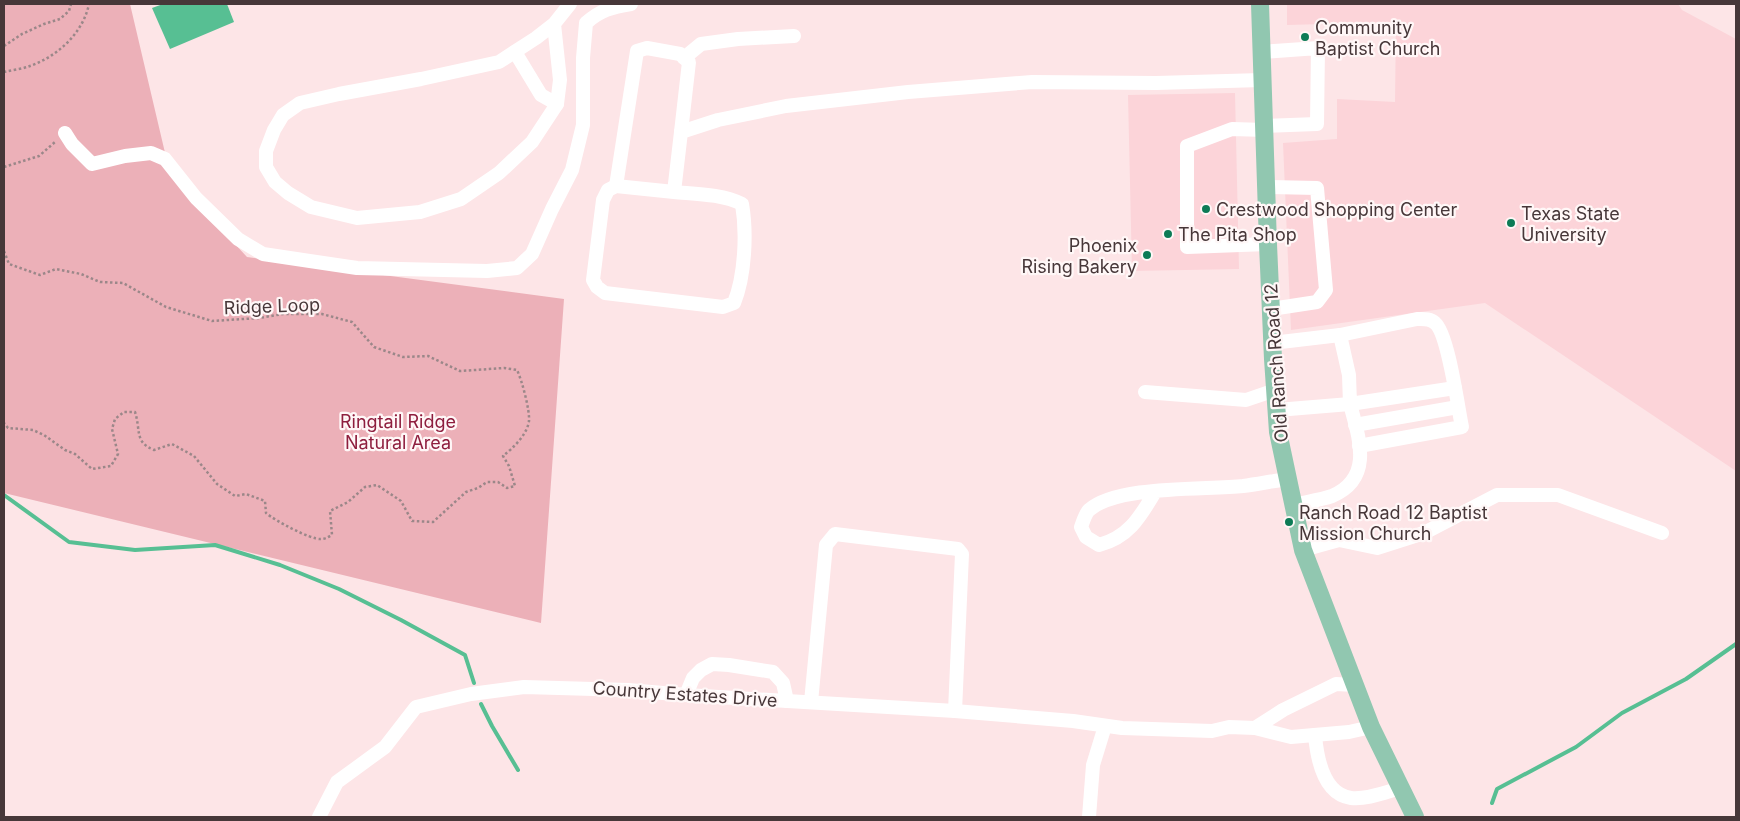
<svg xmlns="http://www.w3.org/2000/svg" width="1740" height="821" viewBox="0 0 1740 821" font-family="Inter,sans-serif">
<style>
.built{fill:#fcd4d9}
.green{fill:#ecb0b8}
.water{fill:#57bf93}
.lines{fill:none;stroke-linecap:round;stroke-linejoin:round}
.stream{stroke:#57bf93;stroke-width:4}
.path{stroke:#9b8789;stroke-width:2.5;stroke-dasharray:2.5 2.5;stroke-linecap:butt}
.minor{stroke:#fff;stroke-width:14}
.major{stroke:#91c7b0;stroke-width:18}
.poi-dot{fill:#0d7b56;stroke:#fff7f7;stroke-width:2}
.labels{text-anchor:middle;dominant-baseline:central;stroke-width:4.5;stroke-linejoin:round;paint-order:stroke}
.poi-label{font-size:18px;fill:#473739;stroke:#fff7f7;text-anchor:start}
.street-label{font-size:18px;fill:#473739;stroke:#fff7f7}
.park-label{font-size:18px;fill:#8e1e3e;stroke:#fff7f7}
</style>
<rect width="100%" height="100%" fill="#fde5e7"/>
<g class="built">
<polygon points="1287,4 1678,4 1682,10 1736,39 1736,471 1485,303 1291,330 1283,143 1337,139 1337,99 1395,102 1396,22 1287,25"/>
<polygon points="1235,93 1239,269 1132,271 1128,95"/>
</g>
<polygon class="green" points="4,4 130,4 170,174 247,257 564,299 541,623 4,493"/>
<polygon class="water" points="163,4 227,4 234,22 170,49 152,8"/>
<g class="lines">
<g class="stream">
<polyline points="4,495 69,542 135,550 215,545 280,565 339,589 401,620 465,655 474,683"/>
<polyline points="481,704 492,726 518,770"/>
<polyline points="1492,803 1497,789 1576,747 1622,713 1686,679 1736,644"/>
</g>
<g class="path">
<polyline points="4,46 22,34 44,24 60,19 69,11 71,4"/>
<path d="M 4,72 C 12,70 22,69 30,66 C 58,56 83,33 89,4"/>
<polyline points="4,167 39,156 55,142"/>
<path d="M 4,251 L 9,264 L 40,275 L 56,269 L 81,274 L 100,282 L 123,283 L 166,307 L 212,321 L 259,318 L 283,314 L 322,314 L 352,322 L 374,347 L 403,357 L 428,356 L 460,371 L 504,368 L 517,370 C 522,380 530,411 529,421 C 527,435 513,448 503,456 L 509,466 L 515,486 L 507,488 L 498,482 L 487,482 L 478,488 L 466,492 L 433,522 L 412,521 L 401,501 L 377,485 L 365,487 L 348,502 L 330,511 L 332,535 C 328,537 325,539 321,539 C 311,540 274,520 266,513 L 265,501 L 246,494 L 235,496 L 217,484 L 194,456 L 172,444 L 154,450 C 134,442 141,430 135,412 L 124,412 L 115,419 L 112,429 L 118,454 L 111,466 L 92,469 L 75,454 L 65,450 L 44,435 L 33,430 L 8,428 L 4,423"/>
</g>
<g class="minor">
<polyline points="554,24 560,80 557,104 532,142 499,173 461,199 420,212 357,218 311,207 288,193 275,182 266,167 266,151 274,130 283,115 300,103 339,94 421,79 499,62 536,38 554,24 570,4"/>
<polyline points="515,52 541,95 557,104"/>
<polyline points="1261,52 1318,48 1317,124 1265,126"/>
<polyline points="684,58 701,44 738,39 794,36"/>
<polyline points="1265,130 1232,129 1187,146 1187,247 1268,244"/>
<path d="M 65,133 L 72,144 L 92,164 L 125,156 L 151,153 L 165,159 L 196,198 L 238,239 L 263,254 L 357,268 L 487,271 L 517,268 L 532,254 L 552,209 L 572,170 L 583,125 L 583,58 L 586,23 C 600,10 613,7 631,4"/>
<polyline points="616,186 637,51 647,48 680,54 689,62 681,132"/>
<polyline points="1265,187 1317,188 1326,290 1317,302 1271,309"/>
<path d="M 674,192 L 616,186 L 608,190 L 603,200 L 593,280 L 597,287 L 605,293 L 723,307 L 734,303 C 745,276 747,233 742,204 C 722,194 696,194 674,192 L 681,132 L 718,120 L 786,106 L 908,92 L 1032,82 L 1156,83 L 1262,80"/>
<path d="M 1340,335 L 1417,319 C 1423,319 1430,318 1435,323 C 1448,333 1458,408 1462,427 L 1359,446"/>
<polyline points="1272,343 1340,335 1349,375 1350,404 1455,388"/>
<polyline points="1145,392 1246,400 1275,390"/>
<path d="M 1277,410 L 1350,404 C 1359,438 1374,478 1332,496 C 1320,500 1306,502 1294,505"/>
<polyline points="1355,425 1458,407"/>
<path d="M 1155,492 C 1140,517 1129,537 1099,545 L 1086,537 L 1081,527 C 1083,522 1085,514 1089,510 C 1117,485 1204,490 1243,486 C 1258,484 1273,481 1288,479"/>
<polyline points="1303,550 1339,540 1377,548 1424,533 1497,495 1558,495 1662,533"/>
<polyline points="686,695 693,678 701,670 712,664 729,665 773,672 783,683 787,701"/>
<polyline points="811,702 826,545 835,534 958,549 962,554 955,711"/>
<polyline points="1255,728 1283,710 1336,684 1354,685"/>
<path d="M 1315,735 C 1317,758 1323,794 1351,798 C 1366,800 1386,792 1401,788"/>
<polyline points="319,817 337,782 385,747 416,707 471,694 524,687 628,690 686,695 955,711 1073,721 1122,728 1212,731 1229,727 1255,728 1291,737 1349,732 1371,727"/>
<polyline points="1089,817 1093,765 1105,726"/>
</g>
<polyline class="major" points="1260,4 1268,244 1273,359 1278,432 1303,550 1371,727 1415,817"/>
</g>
<g class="poi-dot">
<circle cx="1305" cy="37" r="5"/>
<circle cx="1206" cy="209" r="5"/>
<circle cx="1511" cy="223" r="5"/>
<circle cx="1168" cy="234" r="5"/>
<circle cx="1147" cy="255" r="5"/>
<circle cx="1289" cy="522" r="5"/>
</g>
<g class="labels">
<g class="poi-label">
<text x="1315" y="27">Community<tspan x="1315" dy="21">Baptist Church</tspan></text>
<text x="1216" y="209">Crestwood Shopping Center</text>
<text x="1521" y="213">Texas State<tspan x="1521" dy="21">University</tspan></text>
<text x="1178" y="234">The Pita Shop</text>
<text x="1137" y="245" text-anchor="end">Phoenix<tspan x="1137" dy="21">Rising Bakery</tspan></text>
<text x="1299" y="512">Ranch Road 12 Baptist<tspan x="1299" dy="21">Mission Church</tspan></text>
</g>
<g class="street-label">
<text transform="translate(272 306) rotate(-2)">Ridge Loop</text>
<text transform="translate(1276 363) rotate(-94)">Old Ranch Road 12</text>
<text transform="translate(685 694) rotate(4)">Country Estates Drive</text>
</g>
<g class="park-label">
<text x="398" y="421">Ringtail Ridge<tspan x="398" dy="21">Natural Area</tspan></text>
</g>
</g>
<rect width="1740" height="821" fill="none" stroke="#473739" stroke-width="10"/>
</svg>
